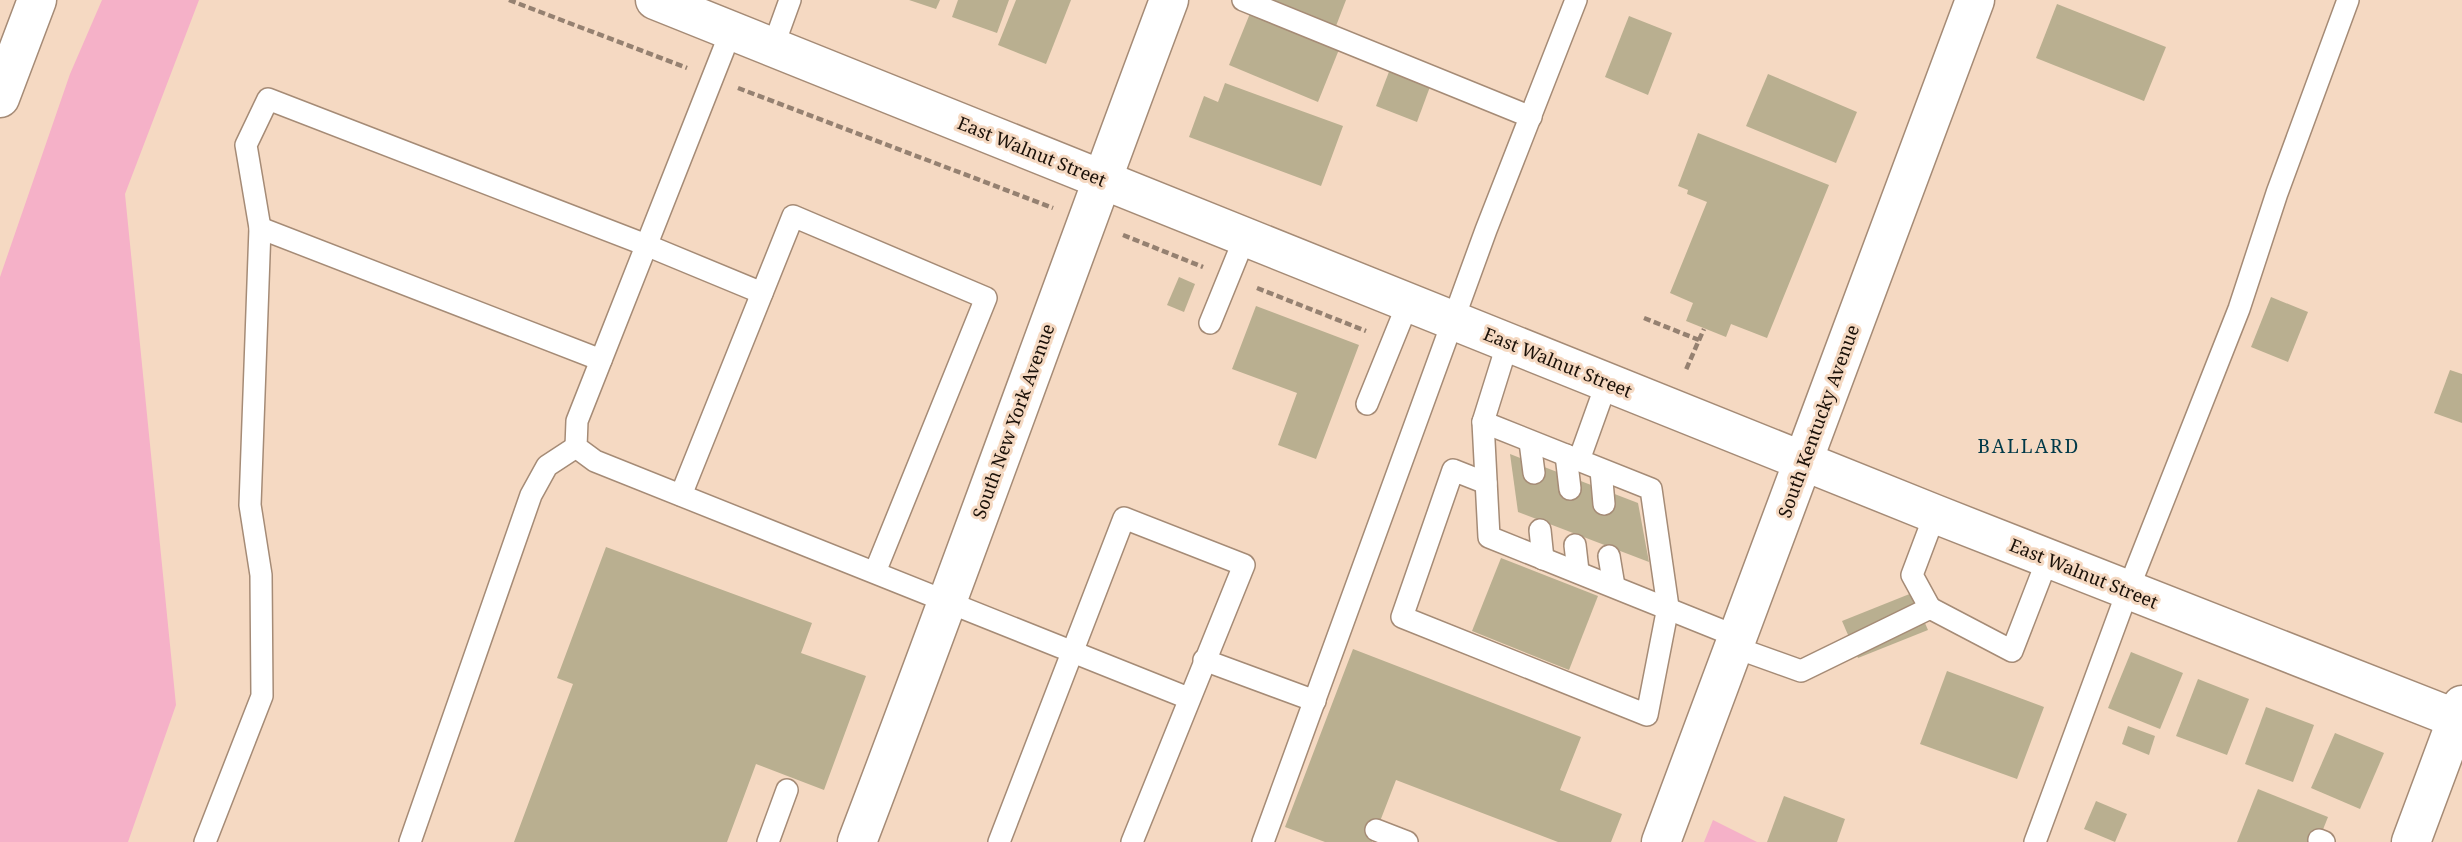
<svg xmlns="http://www.w3.org/2000/svg" width="2462" height="842" viewBox="0 0 2462 842" font-family="'Noto Serif',serif">
<style>
.green{fill:#f5b1c8}
.building{fill:#b9af90}
.lines{fill:none;stroke-linecap:round;stroke-linejoin:round}
.lane-casing{stroke:#a58b76;stroke-width:24}
.street-casing{stroke:#a58b76;stroke-width:41}
.secondary-casing{stroke:#a58b76;stroke-width:41}
.highway-casing{stroke:#a58b76;stroke-width:41}
.path{stroke:#958171;stroke-width:4.5;stroke-dasharray:7 3.5;stroke-linecap:butt}
.lane{stroke:#fff;stroke-width:21}
.street{stroke:#fff;stroke-width:38}
.secondary{stroke:#fff;stroke-width:38}
.highway{stroke:#fff;stroke-width:38}
.labels{text-anchor:middle;dominant-baseline:central;stroke-width:6;stroke-linejoin:round;paint-order:stroke}
.street-label{font-size:18px;fill:#1a1008;stroke:#f5d9c2}
.neighbourhood-label{font-size:19px;letter-spacing:2px;fill:#003948;stroke:#f5d9c2}
</style>
<rect width="100%" height="100%" fill="#f5d9c2"/>
<g class="green">
<polygon points="102,0 199,0 125,194 176,705 128,842 0,842 0,277 70,74"/>
<polygon points="1713,820 1757,842 1704,842"/>
</g>
<g class="building">
<polygon points="909,0 940,0 936,9"/>
<polygon points="958,0 1009,0 997,33 952,17"/>
<polygon points="1016,0 1071,0 1046,64 998,45"/>
<polygon points="1269,0 1346,0 1336,26"/>
<polygon points="2057,4 2166,47 2144,101 2036,58"/>
<polygon points="1251,11 1340,47 1318,102 1229,65"/>
<polygon points="1629,16 1672,33 1648,95 1605,77"/>
<polygon points="1390,69 1431,84 1417,122 1376,106"/>
<polygon points="1768,74 1857,112 1836,163 1746,126"/>
<polygon points="1225,83 1343,126 1321,186 1189,137 1204,96 1218,102"/>
<polygon points="1698,133 1829,185 1767,338 1731,324 1726,337 1686,321 1693,303 1670,293 1707,202 1687,194 1688,190 1678,186"/>
<polygon points="1179,277 1195,284 1184,312 1167,305"/>
<polygon points="2271,297 2308,312 2288,362 2251,347"/>
<polygon points="1256,306 1359,345 1316,459 1278,445 1297,393 1232,369"/>
<polygon points="2450,370 2462,374 2462,423 2434,413"/>
<polygon points="1510,454 1638,503 1649,562 1518,512"/>
<polygon points="606,547 812,623 801,653 866,676 824,790 756,764 727,842 514,842 573,684 557,678"/>
<polygon points="1501,558 1598,596 1569,670 1472,631"/>
<polygon points="1912,593 1928,630 1858,658 1842,621"/>
<polygon points="1353,649 1581,737 1560,790 1622,814 1611,842 1558,842 1396,780 1372,842 1325,842 1285,827"/>
<polygon points="2131,652 2183,673 2160,729 2108,708"/>
<polygon points="1947,671 2044,707 2017,779 1920,744"/>
<polygon points="2198,679 2249,699 2227,755 2176,736"/>
<polygon points="2266,707 2314,725 2293,782 2245,764"/>
<polygon points="2128,726 2155,736 2149,755 2122,744"/>
<polygon points="2335,733 2384,753 2360,809 2311,788"/>
<polygon points="2258,789 2328,817 2318,842 2237,842"/>
<polygon points="1784,796 1845,819 1837,842 1767,842"/>
<polygon points="2096,801 2127,814 2115,842 2084,829"/>
</g>
<g class="lines">
<g class="lane-casing">
<g id="lane">
<polyline points="1243,0 1531,117"/>
<polyline points="731,31 577,421 576,447 595,461 1188,698"/>
<polyline points="773,47 790,0"/>
<polyline points="260,228 601,360"/>
<polyline points="1210,323 1245,237"/>
<polyline points="1508,342 1483,422 1489,537 1738,637"/>
<polyline points="1367,404 1408,303"/>
<polyline points="1483,422 1651,489 1668,607 1647,715 1402,617 1453,470 1486,483"/>
<polyline points="1530,442 1534,473"/>
<polyline points="1566,455 1570,489"/>
<polyline points="1579,460 1607,382"/>
<polyline points="1601,470 1604,504"/>
<polyline points="681,495 793,216 986,298 875,572"/>
<polyline points="1540,530 1543,559"/>
<polyline points="1575,545 1578,571"/>
<polyline points="1609,556 1614,586"/>
<polyline points="1930,608 1912,575 1935,514"/>
<polyline points="1734,647 1801,671 1930,608 2012,651 2048,558"/>
<polyline points="1204,660 1315,701"/>
<polyline points="1376,830 1407,842"/>
<polyline points="2319,840 2324,842"/>
<polyline points="205,842 262,696 261,575 250,505 260,228 246,145 268,99 646,245 762,293"/>
<polyline points="410,842 531,495 547,466 576,447"/>
<polyline points="768,842 787,790"/>
<polyline points="999,842 1124,518 1244,565 1132,842"/>
<polyline points="1263,842 1486,230 1576,0"/>
<polyline points="2035,842 2128,590 2239,309 2277,193 2348,0"/>
</g>
</g>
<g class="street-casing">
<g id="street">
<path d="M 857,842 C 964,562 1064,280 1169,0"/>
<polyline points="2411,842 2462,705"/>
</g>
</g>
<g class="secondary-casing">
<g id="secondary">
<polyline points="655,0 1935,514 2462,721"/>
<polyline points="1661,842 1975,0"/>
</g>
</g>
<g class="highway-casing">
<polyline id="highway" points="0,98 37,0"/>
</g>
<g class="path">
<polyline points="509,0 687,68"/>
<polyline points="738,88 1053,208"/>
<polyline points="1123,235 1203,267"/>
<polyline points="1257,288 1366,331"/>
<polyline points="1644,318 1699,340 1685,372"/>
<polyline points="1699,340 1704,329"/>
</g>
<use href="#lane" class="lane"/>
<use href="#street" class="street"/>
<use href="#secondary" class="secondary"/>
<use href="#highway" class="highway"/>
</g>
<g class="labels">
<g class="street-label">
<text transform="translate(1032 151) rotate(22)">East Walnut Street</text>
<text transform="translate(1558 362) rotate(22)">East Walnut Street</text>
<text transform="translate(1013 421) rotate(-70)">South New York Avenue</text>
<text transform="translate(1818 421) rotate(-70)">South Kentucky Avenue</text>
<text transform="translate(2084 573) rotate(22)">East Walnut Street</text>
</g>
<g class="neighbourhood-label">
<text x="2029" y="446">BALLARD</text>
</g>
</g>
</svg>
